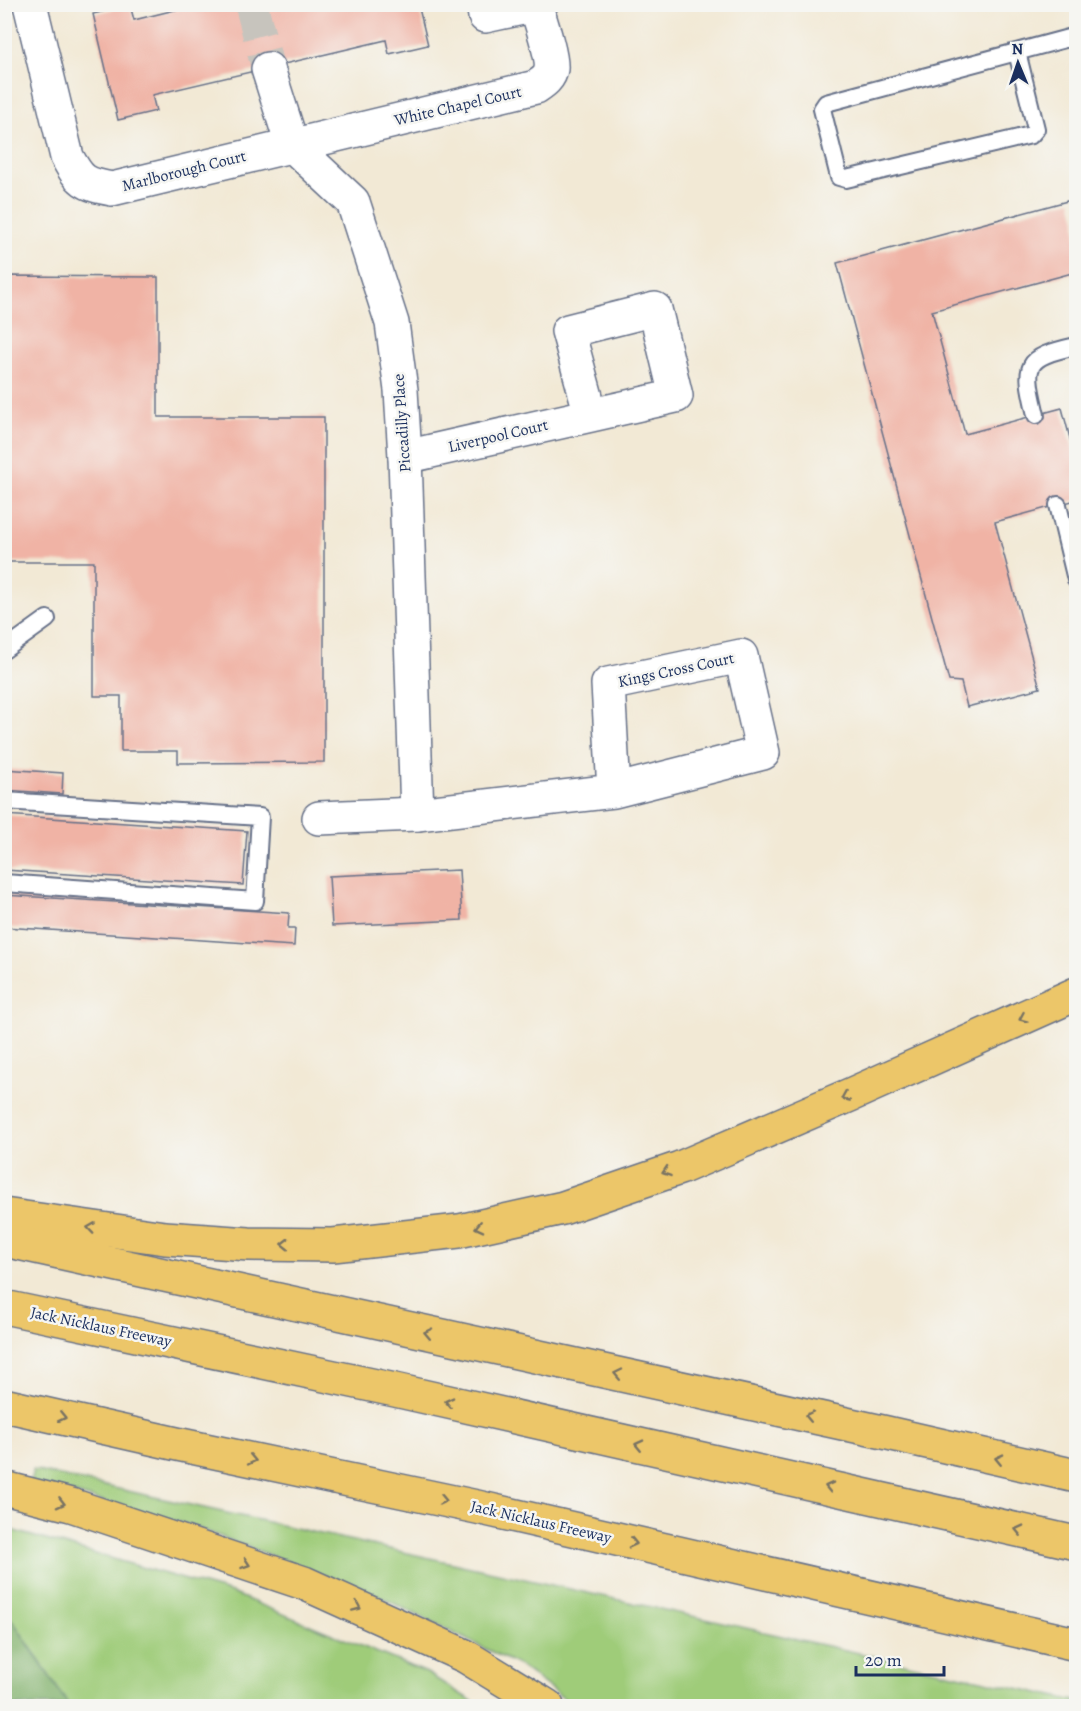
<svg xmlns="http://www.w3.org/2000/svg" width="1081" height="1711" viewBox="0 0 1081 1711" font-family="Alegreya,serif">
<style>
.green{fill:#9fcc79;stroke:#5d7e6c;stroke-width:1.5}
.forest{fill:#7fb069;stroke:#4d7064;stroke-width:1.5}
.building{fill:#f0b3a5}
.lines{fill:none;stroke-linecap:round;stroke-linejoin:round}
.street-tunnel{stroke:#c7c4bd;stroke-width:33;stroke-dasharray:33 16;stroke-linecap:butt}
.lane-casing{stroke:#667088;stroke-width:20}
.street-casing{stroke:#667088;stroke-width:36}
.highway-casing{stroke:#667088;stroke-width:36}
.lane{stroke:#fff;stroke-width:16}
.street{stroke:#fff;stroke-width:33}
.highway{stroke:#ecc669;stroke-width:33}
.oneway{stroke:#797363}
.labels{text-anchor:middle;dominant-baseline:central;stroke-width:5;stroke-linejoin:round;paint-order:stroke}
.street-label{font-size:16px;fill:#1b2f5e;stroke:#f6f6f2}
</style>
<rect width="100%" height="100%" fill="#f6f6f2"/>
<filter id="ink" filterUnits="userSpaceOnUse"><feTurbulence type="fractalNoise" baseFrequency=".0167" numOctaves="2"/><feDisplacementMap in="SourceGraphic" scale="12" xChannelSelector="R" yChannelSelector="G"/><feConvolveMatrix kernelMatrix="1 2 1 2 8 2 1 2 1" color-interpolation-filters="sRGB"/></filter>
<filter id="wash" filterUnits="userSpaceOnUse"><feTurbulence type="fractalNoise" baseFrequency=".008" numOctaves="4" result="noise"/><feDisplacementMap in="SourceGraphic" scale="24" xChannelSelector="R" yChannelSelector="G"/><feGaussianBlur stdDeviation="1.35" result="paint"/><feColorMatrix in="noise" values="0 0 0 0 0 0 0 0 0 0 0 0 0 0 0 0 0 1.4 0 .05"/><feComposite in="paint" operator="in"/></filter>
<g filter="url(#wash)">
<rect width="100%" height="100%" fill="#f2e9d5"/>
<g class="green">
<polygon points="33,1470 1076,1701 1076,1706 574,1706 520,1666 381,1597 190,1525 30,1482"/>
<polygon points="4,1528 232,1593 427,1673 480,1706 69,1706 13,1621 5,1614"/>
</g>
<polygon class="forest" points="5,1614 13,1621 69,1706 5,1706"/>
<g id="blocks">
<g class="building">
<polygon points="199,4 418,4 428,45 389,54 386,40 152,95 156,111 118,120 93,14 130,5 134,20"/>
<polygon points="1071,200 1076,221 1076,272 932,311 965,434 1062,408 1076,461 1076,500 995,522 1040,688 967,707 961,682 949,681 837,263"/>
<polygon points="4,276 158,277 158,417 324,417 324,762 178,763 178,751 121,751 121,696 94,696 94,562 4,562"/>
<polygon points="4,769 63,773 62,794 4,790"/>
<polygon points="4,815 247,831 243,885 4,870"/>
<polygon points="459,870 462,920 332,926 329,876"/>
<polygon points="4,895 289,913 288,928 295,928 294,946 4,927"/>
</g>
</g>
</g>
<g filter="url(#ink)">
<use href="#blocks" fill-opacity="0" stroke="#667088" stroke-width="1.5"/>
<g class="lines">
<polyline class="street-tunnel" points="251,4 268,69"/>
<g class="lane-casing">
<g id="lane">
<polyline points="1017,52 1036,129 1031,135 846,179 839,177 822,109 826,103 1076,36"/>
<path d="M 1036,415 C 1024,364 1023,358 1076,346"/>
<polyline points="1058,505 1076,580"/>
<polyline points="4,650 47,619"/>
<polyline points="4,801 260,817 255,901 4,883"/>
</g>
</g>
<g class="street-casing">
<g id="street">
<path d="M 30,4 L 67,157 C 80,181 84,184 112,189 L 536,87 C 542,83 550,78 551,69 C 553,58 540,19 536,6"/>
<polyline points="483,4 485,16 541,4"/>
<polyline points="268,69 292,145 353,202 392,323 401,390 405,457 417,814"/>
<polyline points="405,457 676,396 655,309 568,331 591,415"/>
<polyline points="319,818 417,814 614,791 763,753 741,656 608,684 614,791"/>
</g>
</g>
<g class="highway-casing">
<g id="highway">
<polyline points="4,1215 165,1238 249,1244 333,1245 459,1231 563,1208 680,1168 850,1095 1076,994"/>
<polyline points="4,1240 883,1432 1076,1476"/>
<polyline points="4,1307 395,1390 1076,1543"/>
<polyline points="4,1405 177,1444 477,1507 1076,1644"/>
<polyline points="4,1488 71,1505 304,1583 465,1656 547,1706"/>
</g>
</g>
<use href="#lane" class="lane"/>
<use href="#street" class="street"/>
<use href="#highway" class="highway"/>
</g>
<defs><path id="oneway-chevron" d="M-2-3.5L2.5 0L-2 3.5" fill="none" stroke-width="1.6" stroke-linecap="round" stroke-linejoin="round" transform="scale(1.5)"/></defs>
<g class="oneway">
<use href="#oneway-chevron" transform="translate(1023 1018) rotate(156)"/>
<use href="#oneway-chevron" transform="translate(845 1097) rotate(157)"/>
<use href="#oneway-chevron" transform="translate(666 1172) rotate(161)"/>
<use href="#oneway-chevron" transform="translate(479 1227) rotate(167)"/>
<use href="#oneway-chevron" transform="translate(91 1228) rotate(-172)"/>
<use href="#oneway-chevron" transform="translate(285 1244) rotate(-179)"/>
<use href="#oneway-chevron" transform="translate(428 1333) rotate(-168)"/>
<use href="#oneway-chevron" transform="translate(618 1374) rotate(-168)"/>
<use href="#oneway-chevron" transform="translate(449 1402) rotate(-167)"/>
<use href="#oneway-chevron" transform="translate(809 1416) rotate(-168)"/>
<use href="#oneway-chevron" transform="translate(62 1417) rotate(13)"/>
<use href="#oneway-chevron" transform="translate(639 1445) rotate(-167)"/>
<use href="#oneway-chevron" transform="translate(999 1459) rotate(-167)"/>
<use href="#oneway-chevron" transform="translate(252 1460) rotate(12)"/>
<use href="#oneway-chevron" transform="translate(829 1487) rotate(-167)"/>
<use href="#oneway-chevron" transform="translate(443 1500) rotate(12)"/>
<use href="#oneway-chevron" transform="translate(61 1503) rotate(14)"/>
<use href="#oneway-chevron" transform="translate(1019 1530) rotate(-167)"/>
<use href="#oneway-chevron" transform="translate(633 1543) rotate(13)"/>
<use href="#oneway-chevron" transform="translate(246 1564) rotate(19)"/>
<use href="#oneway-chevron" transform="translate(357 1607) rotate(24)"/>
</g>
</g>
<g class="labels">
<g class="street-label">
<text transform="translate(458 106) rotate(-13)">White Chapel Court</text>
<text transform="translate(184 171) rotate(-14)">Marlborough Court</text>
<text transform="translate(402 423) rotate(-94)">Piccadilly Place</text>
<text transform="translate(498 436) rotate(-13)">Liverpool Court</text>
<text transform="translate(676 670) rotate(-12)">Kings Cross Court</text>
<text transform="translate(101 1327) rotate(12)">Jack Nicklaus Freeway</text>
<text transform="translate(541 1522) rotate(13)">Jack Nicklaus Freeway</text>
</g>
</g>
<rect width="1081" height="1711" fill="none" stroke="#f6f6f2" stroke-width="24"/>
<g transform="translate(1018 63) rotate(358)" stroke="#f6f6f2" stroke-width="4.5" paint-order="stroke">
<path d="M0-4.5L10 22L0 15L-10 22Z" fill="#1b2f5e"/>
<text y="-9" font-size="16" font-weight="bold" text-anchor="middle" fill="#1b2f5e">N</text>
</g>
<path d="M856 1666v9h88v-9" fill="none" stroke="#1b2f5e" stroke-width="3"/>
<text x="865" y="1666" font-size="18" fill="#1b2f5e" stroke="#f6f6f2" stroke-width="4.5" paint-order="stroke">20 m</text>
</svg>
